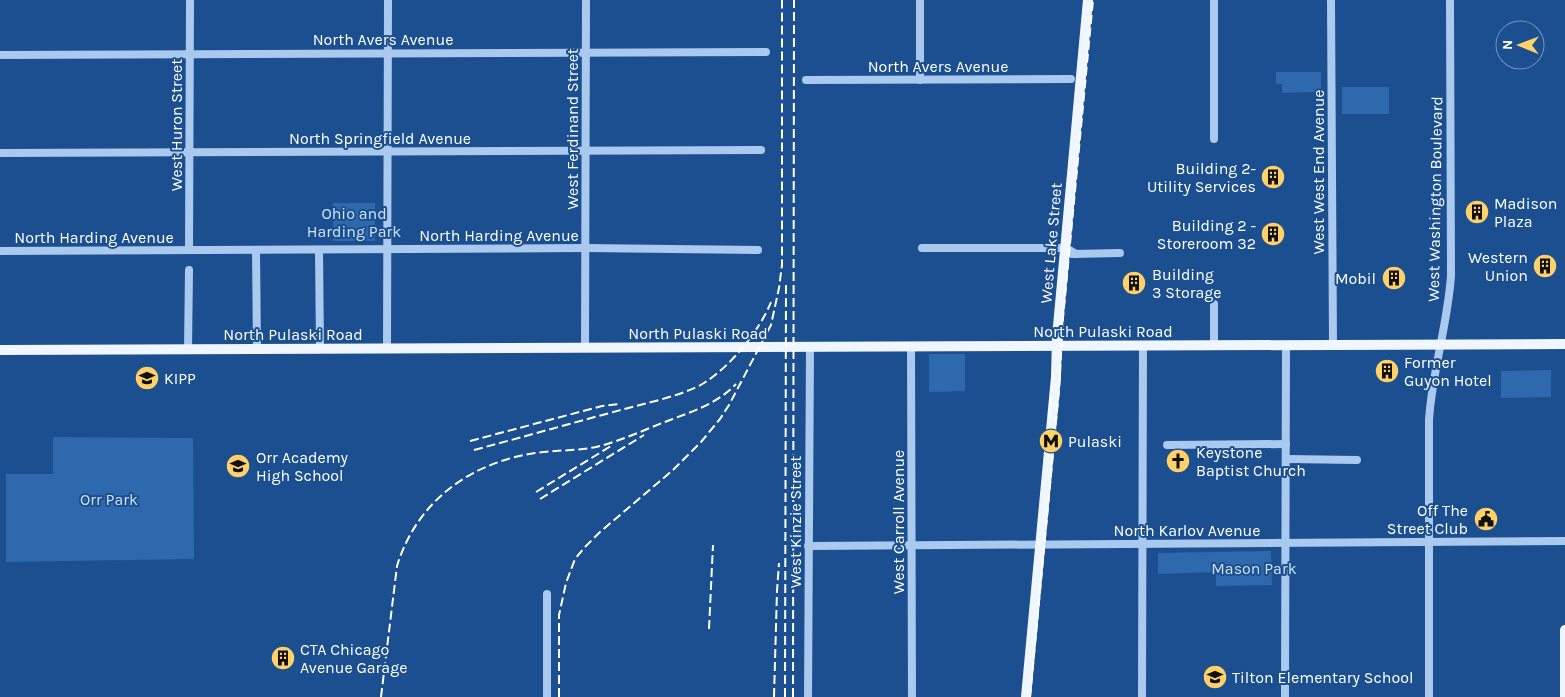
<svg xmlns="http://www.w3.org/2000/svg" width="1565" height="697" viewBox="0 0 1565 697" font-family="Karla,sans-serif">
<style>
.green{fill:#2e69ad}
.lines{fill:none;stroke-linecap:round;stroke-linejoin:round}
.minor{stroke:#a9c9ee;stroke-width:8}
.major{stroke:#f0f6ff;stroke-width:10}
.rail{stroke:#fff;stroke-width:2;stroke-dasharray:9 4;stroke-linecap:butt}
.labels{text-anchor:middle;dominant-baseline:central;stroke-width:4;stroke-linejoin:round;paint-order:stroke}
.street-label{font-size:16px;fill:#fff;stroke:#1b4f8f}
.poi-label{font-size:16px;fill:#fff;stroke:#1b4f8f;text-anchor:start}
.park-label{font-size:16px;fill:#cfe3fa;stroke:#1b4f8f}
</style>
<rect width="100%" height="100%" fill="#1b4f8f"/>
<g class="green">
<polygon points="1276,72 1321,72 1321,92 1282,93 1282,84 1276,84"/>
<rect x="1342" y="87" width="47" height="27"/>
<rect x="333" y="203" width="42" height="38"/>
<polygon points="929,354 965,354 965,391 929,392"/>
<polygon points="1551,370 1551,397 1501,398 1501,371"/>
<polygon points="53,437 193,438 194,559 6,562 6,474 53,474"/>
<polygon points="1271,551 1272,585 1216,586 1216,572 1158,574 1158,553"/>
</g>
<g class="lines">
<g class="minor">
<polyline points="1214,0 1214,139"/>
<polyline points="1331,0 1333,345"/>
<polyline points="0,55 766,52"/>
<polyline points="806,80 1071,79"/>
<polyline points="920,80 920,0"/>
<polyline points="0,153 761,150"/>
<polyline points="922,248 1066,248 1076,254"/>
<polyline points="189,250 190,0"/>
<polyline points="256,250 257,349"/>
<polyline points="319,250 320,349"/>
<polyline points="0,251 585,248 758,250"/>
<polyline points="1072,254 1120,253"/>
<polyline points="1214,304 1214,345"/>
<polyline points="911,346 912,697"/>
<polyline points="585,348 586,0"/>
<polyline points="188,349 189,270"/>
<polyline points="387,349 388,0"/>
<polyline points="1167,445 1286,444"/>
<polyline points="1286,459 1357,460"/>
<polyline points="808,546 1565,541"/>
<polyline points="547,697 547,594"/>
<polyline points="808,697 810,347"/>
<polyline points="1142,697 1143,345"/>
<polyline points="1285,697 1286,345"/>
<path d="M 1429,697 L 1429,420 C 1432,371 1448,324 1451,275 L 1450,0"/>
</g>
<g class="major">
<polyline points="0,350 1565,344"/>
<polyline points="1026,697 1056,377 1057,337 1088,0"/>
<polyline points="1565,697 1565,630"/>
</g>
<g class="rail">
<polyline points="1049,418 1053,373"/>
<polyline points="470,441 602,406 620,404"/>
<path d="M 474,450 C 523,437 572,423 621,410 C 646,403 682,396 704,383 C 730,367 760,330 771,302"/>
<polyline points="536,492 611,446"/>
<polyline points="540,499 644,435"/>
<polyline points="709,629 713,545"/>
<path d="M 381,697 L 397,566 C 417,501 470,463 535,453 C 555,450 576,451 596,447 C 621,441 646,429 670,420 C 694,411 718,403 736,384"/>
<polyline points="559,697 559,615 566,583 575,559 584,548 600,532 673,470 701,442 720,419 729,405 771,325 779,288 782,265 782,0"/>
<polyline points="774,697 777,591 779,563"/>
<polyline points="785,697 786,282"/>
<polyline points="793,697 794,0"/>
<polyline points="1030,697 1059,390 1063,318 1093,0"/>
</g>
</g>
<defs>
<g id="building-disc" transform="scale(1.25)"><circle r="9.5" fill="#ffd166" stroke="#1b4f8f"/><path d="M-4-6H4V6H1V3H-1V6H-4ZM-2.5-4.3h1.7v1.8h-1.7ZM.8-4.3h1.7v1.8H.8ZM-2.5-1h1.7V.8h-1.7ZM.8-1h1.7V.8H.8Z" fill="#111"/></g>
<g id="school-disc" transform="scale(1.25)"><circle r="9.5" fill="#ffd166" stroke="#1b4f8f"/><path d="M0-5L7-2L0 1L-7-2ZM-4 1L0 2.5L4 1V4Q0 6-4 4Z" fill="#111"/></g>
<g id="metro-disc" transform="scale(1.25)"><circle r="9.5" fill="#ffd166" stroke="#1b4f8f"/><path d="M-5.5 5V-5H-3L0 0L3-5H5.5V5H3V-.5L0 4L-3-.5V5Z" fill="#111"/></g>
<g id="church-disc" transform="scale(1.25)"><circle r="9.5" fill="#ffd166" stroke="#1b4f8f"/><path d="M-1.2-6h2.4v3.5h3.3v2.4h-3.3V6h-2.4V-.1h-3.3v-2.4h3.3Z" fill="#111"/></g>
<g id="civic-disc" transform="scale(1.25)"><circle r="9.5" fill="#ffd166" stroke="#1b4f8f"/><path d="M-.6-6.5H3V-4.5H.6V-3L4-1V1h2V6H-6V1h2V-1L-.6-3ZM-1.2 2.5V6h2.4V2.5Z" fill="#111"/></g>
</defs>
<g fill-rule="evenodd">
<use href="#building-disc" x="1273" y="177"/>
<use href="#building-disc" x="1477" y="212"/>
<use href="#building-disc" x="1273" y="234"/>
<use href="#building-disc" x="1545" y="266"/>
<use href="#building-disc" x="1394" y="278"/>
<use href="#building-disc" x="1134" y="283"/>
<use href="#building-disc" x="1387" y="371"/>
<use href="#school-disc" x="147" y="378"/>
<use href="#metro-disc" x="1051" y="441"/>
<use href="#church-disc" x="1178" y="461"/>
<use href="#school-disc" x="238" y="466"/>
<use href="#civic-disc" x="1486" y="519"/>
<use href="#building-disc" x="283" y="658"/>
<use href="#school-disc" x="1215" y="677"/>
</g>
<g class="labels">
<g class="street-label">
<text x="383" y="39">North Avers Avenue</text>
<text x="938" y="66">North Avers Avenue</text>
<text transform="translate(176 125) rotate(-90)">West Huron Street</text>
<text transform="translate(572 129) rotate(-90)">West Ferdinand Street</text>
<text x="380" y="138">North Springfield Avenue</text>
<text transform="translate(1318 172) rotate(-90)">West West End Avenue</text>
<text transform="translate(1435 199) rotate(-89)">West Washington Boulevard</text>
<text x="499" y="235">North Harding Avenue</text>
<text x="94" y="237">North Harding Avenue</text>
<text transform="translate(1051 243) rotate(-85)">West Lake Street</text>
<text x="1103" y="331">North Pulaski Road</text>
<text x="698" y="333">North Pulaski Road</text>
<text x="293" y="334">North Pulaski Road</text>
<text transform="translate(795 522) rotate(-90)">West Kinzie Street</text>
<text transform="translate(898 522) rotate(-90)">West Carroll Avenue</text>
<text x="1187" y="530">North Karlov Avenue</text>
</g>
<g class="poi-label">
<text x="1256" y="168" text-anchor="end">Building 2-<tspan x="1256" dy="18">Utility Services</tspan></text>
<text x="1494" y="203">Madison<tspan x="1494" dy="18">Plaza</tspan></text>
<text x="1256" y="225" text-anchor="end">Building 2 -<tspan x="1256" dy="18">Storeroom 32</tspan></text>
<text x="1528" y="257" text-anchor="end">Western<tspan x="1528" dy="18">Union</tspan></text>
<text x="1152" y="274">Building<tspan x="1152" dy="18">3 Storage</tspan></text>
<text x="1376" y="278" text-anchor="end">Mobil</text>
<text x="1404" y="362">Former<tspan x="1404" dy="18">Guyon Hotel</tspan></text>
<text x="164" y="378">KIPP</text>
<text x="1068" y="441">Pulaski</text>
<text x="1196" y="452">Keystone<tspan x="1196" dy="18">Baptist Church</tspan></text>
<text x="256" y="457">Orr Academy<tspan x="256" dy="18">High School</tspan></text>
<text x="1468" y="510" text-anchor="end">Off The<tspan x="1468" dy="18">Street Club</tspan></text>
<text x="300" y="649">CTA Chicago<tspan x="300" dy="18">Avenue Garage</tspan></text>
<text x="1232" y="677">Tilton Elementary School</text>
</g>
<g class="park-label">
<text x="354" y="213">Ohio and<tspan x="354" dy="18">Harding Park</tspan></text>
<text x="109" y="499">Orr Park</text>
<text x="1254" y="568">Mason Park</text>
</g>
</g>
<g transform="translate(1520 45) rotate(271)"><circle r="24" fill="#1b4f8f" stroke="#7695bc"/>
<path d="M0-4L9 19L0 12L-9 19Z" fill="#ffd166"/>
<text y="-8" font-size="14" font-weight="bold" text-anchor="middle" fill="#ffffff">N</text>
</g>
</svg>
